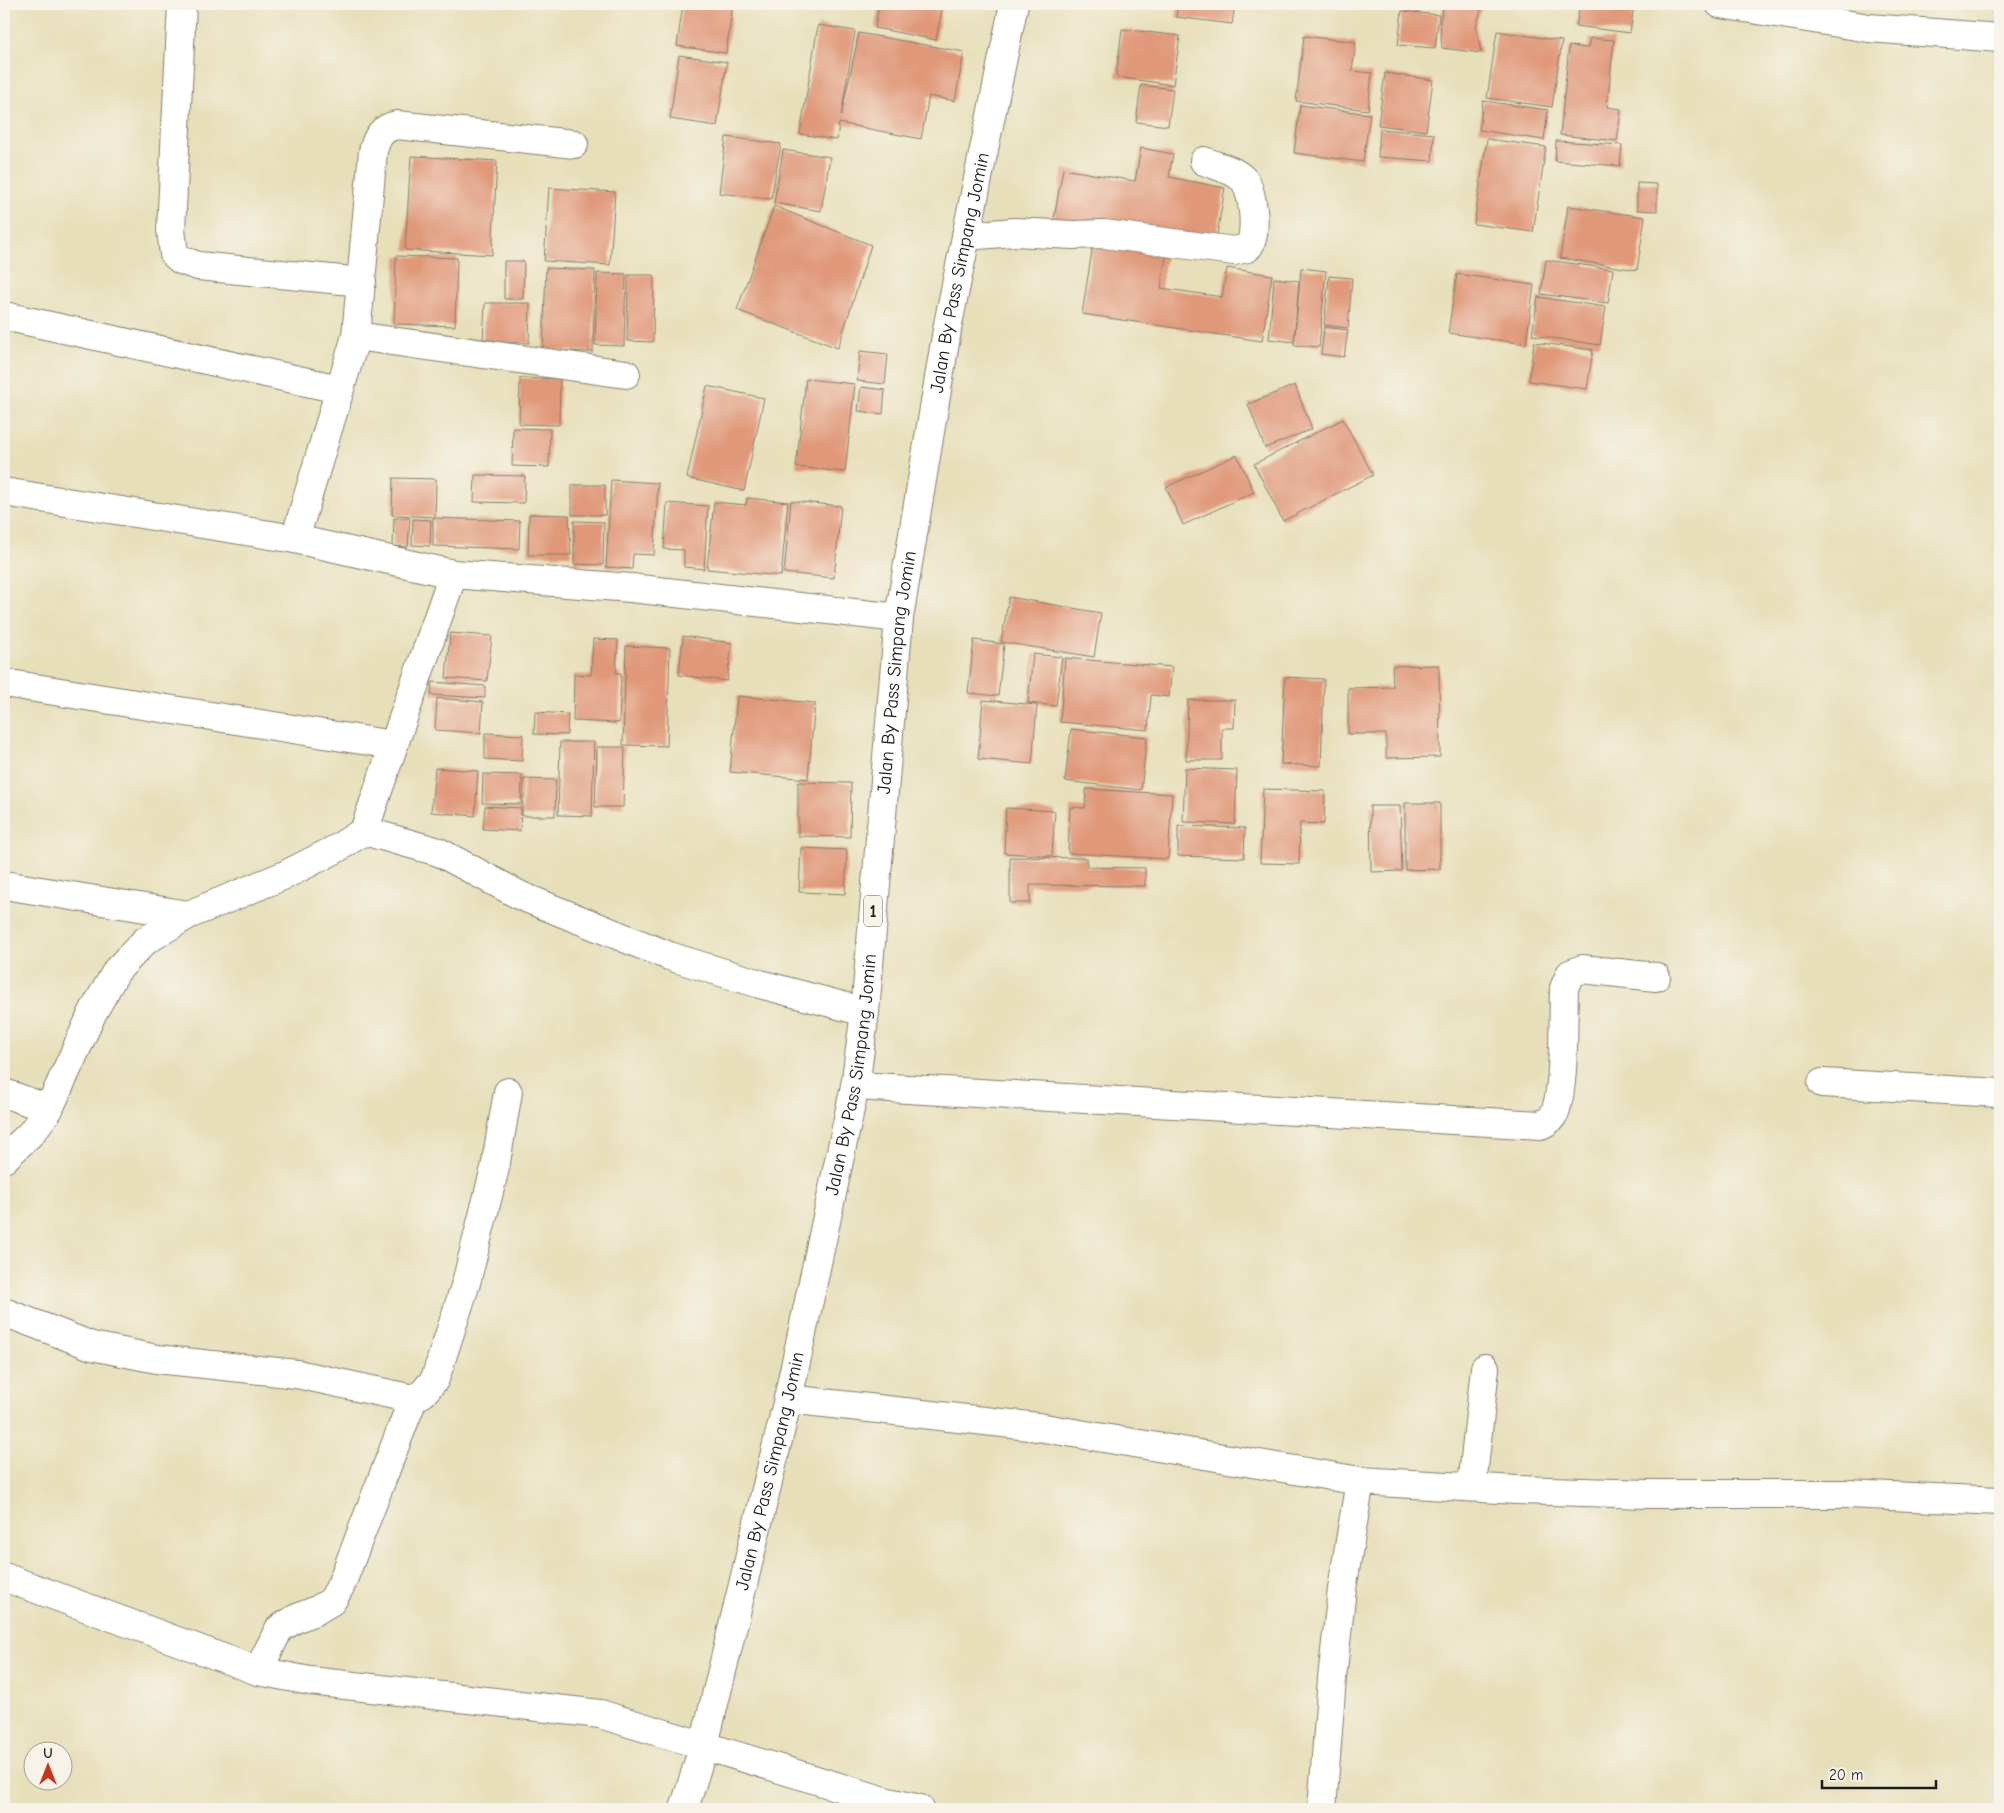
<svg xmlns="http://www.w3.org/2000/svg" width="2004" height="1813" viewBox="0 0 2004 1813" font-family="'Comic Neue',sans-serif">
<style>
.building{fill:#e09879}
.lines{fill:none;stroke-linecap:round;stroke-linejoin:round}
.street-casing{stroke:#827e6b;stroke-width:30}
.highway-casing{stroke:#827e6b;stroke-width:30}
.street{stroke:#fff;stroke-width:28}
.highway{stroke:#fff;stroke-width:28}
.labels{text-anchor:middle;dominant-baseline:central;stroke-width:5;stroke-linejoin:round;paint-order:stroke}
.shield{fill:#f7f3e8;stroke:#5e5c59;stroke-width:1}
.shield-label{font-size:18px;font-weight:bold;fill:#1c1c1c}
.street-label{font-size:19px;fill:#1c1c1c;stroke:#f7f3e8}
</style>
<rect width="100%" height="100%" fill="#f7f3e8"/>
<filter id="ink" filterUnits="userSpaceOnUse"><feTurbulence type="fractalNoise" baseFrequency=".02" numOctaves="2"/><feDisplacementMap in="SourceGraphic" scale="10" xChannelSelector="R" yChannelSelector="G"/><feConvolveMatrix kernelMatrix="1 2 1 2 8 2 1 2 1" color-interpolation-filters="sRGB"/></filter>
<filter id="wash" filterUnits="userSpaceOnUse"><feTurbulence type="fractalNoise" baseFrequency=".0096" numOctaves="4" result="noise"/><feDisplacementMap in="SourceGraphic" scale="20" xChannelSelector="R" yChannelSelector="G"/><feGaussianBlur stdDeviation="1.12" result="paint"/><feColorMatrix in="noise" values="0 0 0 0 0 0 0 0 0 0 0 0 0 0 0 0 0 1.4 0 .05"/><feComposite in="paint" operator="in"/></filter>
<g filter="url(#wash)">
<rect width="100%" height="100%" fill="#e7dfba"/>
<g id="blocks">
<g class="building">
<polygon points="683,4 733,4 726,53 677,46"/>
<polygon points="879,4 943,4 936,40 875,28"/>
<polygon points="1178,4 1235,4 1232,24 1176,17"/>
<polygon points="1415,4 1438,4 1437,8"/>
<polygon points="1444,4 1483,4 1476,26 1481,53 1442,48 1440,21"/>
<polygon points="1580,4 1634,4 1630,33 1576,26"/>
<polygon points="1402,11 1439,15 1435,48 1398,45"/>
<polygon points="818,25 855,31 841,116 859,33 964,52 955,101 929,96 921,139 839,123 837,140 800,134"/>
<polygon points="1122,29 1180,36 1173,85 1116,77"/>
<polygon points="1497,31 1562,41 1552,107 1487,98"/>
<polygon points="1304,36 1356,42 1352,71 1372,73 1368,110 1296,101"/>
<polygon points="1590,38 1614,40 1607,107 1621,109 1617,141 1560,135 1569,46 1588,48"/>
<polygon points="679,55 727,62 717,126 670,119"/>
<polygon points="1385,73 1433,80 1426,131 1378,125"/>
<polygon points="1141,85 1173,89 1168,126 1136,122"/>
<polygon points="1483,101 1548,110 1544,140 1479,130"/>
<polygon points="1300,105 1370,114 1363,162 1294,153"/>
<polygon points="1380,129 1434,134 1432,161 1378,157"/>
<polygon points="726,137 781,144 771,199 719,193"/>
<polygon points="1487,139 1546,147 1533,232 1474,224"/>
<polygon points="1556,141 1622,145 1620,166 1555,161"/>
<polygon points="1141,148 1173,154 1169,177 1225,188 1215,246 1052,229 1063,169 1135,181"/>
<polygon points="783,150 830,157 821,211 774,203"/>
<polygon points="411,156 497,161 492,255 405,250"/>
<polygon points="1637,183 1657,184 1657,211 1637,210"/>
<polygon points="549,188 615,192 610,265 544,261"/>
<polygon points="774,206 871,245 838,348 737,310"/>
<polygon points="1568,206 1645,217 1637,270 1560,258"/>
<polygon points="1094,238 1167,249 1161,288 1222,297 1227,268 1272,275 1262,341 1082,314"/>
<polygon points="396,256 457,258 455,326 394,324"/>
<polygon points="1546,260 1613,269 1608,303 1541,294"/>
<polygon points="504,261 524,261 523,299 504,299"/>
<polygon points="546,268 595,270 593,352 543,350"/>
<polygon points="1301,268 1326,271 1319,347 1294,345"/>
<polygon points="597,273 626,274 624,346 595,345"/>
<polygon points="1457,274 1534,285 1526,344 1448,333"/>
<polygon points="628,275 654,275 653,342 627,341"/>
<polygon points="1329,276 1352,278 1348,328 1324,325"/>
<polygon points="1274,278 1299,281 1294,342 1269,339"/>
<polygon points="1538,297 1606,307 1600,345 1532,335"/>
<polygon points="485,303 530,303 529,343 483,342"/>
<polygon points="1324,327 1348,330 1344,357 1321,354"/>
<polygon points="1534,342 1593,350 1587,389 1529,381"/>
<polygon points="860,351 888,354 885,384 857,381"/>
<polygon points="520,378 560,379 559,425 519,424"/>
<polygon points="806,379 855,384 845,472 796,467"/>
<polygon points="1295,385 1312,429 1265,448 1248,404"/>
<polygon points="707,386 764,398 744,491 687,478"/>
<polygon points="861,387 885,390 883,414 858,411"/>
<polygon points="1343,419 1373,475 1283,521 1254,464"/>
<polygon points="513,428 550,429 549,467 512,466"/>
<polygon points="1237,455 1254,492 1183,525 1166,487"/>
<polygon points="475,475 525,476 524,503 474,502"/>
<polygon points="393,478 436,479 435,517 392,515"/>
<polygon points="611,480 658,483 654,555 633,554 632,569 606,567"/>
<rect x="572" y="485" width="33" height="30"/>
<polygon points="747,498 788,502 781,576 707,569 714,502 746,505"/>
<polygon points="791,501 841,506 834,578 784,573"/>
<polygon points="667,503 708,506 704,569 684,567 684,550 664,549"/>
<polygon points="529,514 569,515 571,555 528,555"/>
<polygon points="394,518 410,518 408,547 393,546"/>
<polygon points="433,518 520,521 519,549 433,546"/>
<polygon points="413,519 431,520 430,546 412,545"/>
<polygon points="574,521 604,522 603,565 574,564"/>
<polygon points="1009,597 1101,613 1094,657 1001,642"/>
<polygon points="450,633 492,636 487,681 446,678"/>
<polygon points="683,636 732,643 727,681 679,675"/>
<polygon points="593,639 618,640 616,673 621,673 619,723 573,721 574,674 591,675"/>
<polygon points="974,640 1004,644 998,696 968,693"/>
<polygon points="626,646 670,648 667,746 623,745"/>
<polygon points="1033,654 1062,657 1056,706 1028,703"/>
<polygon points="1065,658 1172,667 1169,697 1151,695 1148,730 1060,722"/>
<polygon points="1439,665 1440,757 1386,758 1386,734 1348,734 1348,688 1393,687 1392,666"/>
<polygon points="1285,677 1324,679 1321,766 1281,764"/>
<polygon points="432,682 485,686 485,698 431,695"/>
<polygon points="737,696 815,703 808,779 730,772"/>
<polygon points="437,698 483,702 481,733 435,730"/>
<polygon points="983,700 1037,705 1032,764 978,759"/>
<polygon points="1188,700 1235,700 1234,728 1222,728 1222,760 1186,760"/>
<polygon points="535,712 568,714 567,735 534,734"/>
<polygon points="1071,729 1147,737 1141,790 1065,781"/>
<polygon points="485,733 523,735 522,761 485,759"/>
<polygon points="560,742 594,742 592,816 558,815"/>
<polygon points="597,747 625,747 623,807 595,807"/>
<polygon points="435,768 478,771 475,816 431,812"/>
<polygon points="1185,768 1237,770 1235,824 1183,822"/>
<polygon points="483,774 522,775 521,804 482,803"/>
<polygon points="524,779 556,780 555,816 522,816"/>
<polygon points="798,782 851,783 850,837 798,836"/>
<polygon points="1086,789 1172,794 1168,859 1068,853 1070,807 1085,808"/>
<polygon points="1263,789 1325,791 1324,824 1300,823 1299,864 1260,863"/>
<polygon points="1405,803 1440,803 1440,869 1405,870"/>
<polygon points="485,806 521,808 520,831 483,829"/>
<polygon points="1370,806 1400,806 1402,871 1371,872"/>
<polygon points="1006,808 1055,811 1052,856 1004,853"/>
<polygon points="1178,826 1245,828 1244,858 1178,856"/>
<polygon points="801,848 847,850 845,894 799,892"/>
<polygon points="1010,857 1087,858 1087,867 1145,868 1145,886 1030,885 1030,903 1010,903"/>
</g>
</g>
</g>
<g filter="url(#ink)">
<use href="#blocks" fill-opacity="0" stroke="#827e6b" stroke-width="1"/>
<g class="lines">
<g class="street-casing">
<g id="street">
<polyline points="182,4 171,230 174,254 181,260 198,266 362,282"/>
<polyline points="1720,4 1869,28 2000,38"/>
<path d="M 966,236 L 1014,232 L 1073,235 L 1104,234 L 1234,251 L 1247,248 C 1259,238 1253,189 1243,179 C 1233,169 1216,166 1204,161"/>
<polyline points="4,316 339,389"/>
<polyline points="356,336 626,374"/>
<polyline points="4,492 295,539 453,574 631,588 899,618"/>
<path d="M 295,539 L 356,336 L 373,151 C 377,136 382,128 397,125 L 574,144"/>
<polyline points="4,683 393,745"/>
<polyline points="364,831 439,852 521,896 669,956 760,984 865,1012"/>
<polyline points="4,885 188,915"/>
<polyline points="1822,1083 2000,1093"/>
<path d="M 855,1086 L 1541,1125 C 1548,1122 1552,1119 1555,1112 C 1565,1087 1563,1018 1564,988 L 1570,974 L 1582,969 L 1656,977"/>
<polyline points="4,1093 49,1109"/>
<polyline points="4,1159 31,1133 49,1109 93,1012 117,970 145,941 188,915 285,875 336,849 364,831 453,574"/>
<polyline points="4,1312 92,1346 157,1359 297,1374 413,1399 423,1393 435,1379 466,1283 495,1168 508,1092"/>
<polyline points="788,1399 1038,1427 1360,1481 1516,1490 1648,1494 1847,1494 2000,1501"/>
<polyline points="1472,1486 1485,1368"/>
<polyline points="4,1577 258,1671 310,1681 600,1714 888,1802 920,1809"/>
<polyline points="258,1671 279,1629 295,1619 317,1610 332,1601 341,1585 413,1399"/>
<polyline points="1322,1809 1332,1678 1342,1589 1360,1481"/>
</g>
</g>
<g class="highway-casing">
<g id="highway">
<path id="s1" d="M 684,1809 L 704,1745 L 788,1399 L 855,1086 L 865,1012 L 899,618 L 948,324 L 1014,4"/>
</g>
</g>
<use href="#street" class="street"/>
<use href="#highway" class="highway"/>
</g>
</g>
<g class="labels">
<rect class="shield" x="864" y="895.5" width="18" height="31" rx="4"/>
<g class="shield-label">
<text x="873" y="911">1</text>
</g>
<g class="street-label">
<text stroke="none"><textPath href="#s1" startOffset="1564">Jalan By Pass Simpang Jomin</textPath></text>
<text stroke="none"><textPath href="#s1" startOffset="1159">Jalan By Pass Simpang Jomin</textPath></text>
<text stroke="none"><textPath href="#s1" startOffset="754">Jalan By Pass Simpang Jomin</textPath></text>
<text stroke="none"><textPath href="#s1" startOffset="349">Jalan By Pass Simpang Jomin</textPath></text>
</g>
</g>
<rect width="2004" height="1813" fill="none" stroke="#f7f3e8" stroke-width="20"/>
<g transform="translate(48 1766)"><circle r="24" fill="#f7f3e8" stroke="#9f9d96"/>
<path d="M0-4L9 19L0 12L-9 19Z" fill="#c8321e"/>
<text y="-8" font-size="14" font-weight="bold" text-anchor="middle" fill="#1c1c1c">U</text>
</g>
<path d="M1822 1780v8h114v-8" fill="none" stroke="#1c1c1c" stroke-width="2.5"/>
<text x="1829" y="1780" font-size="15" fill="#1c1c1c" stroke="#f7f3e8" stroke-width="4" paint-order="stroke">20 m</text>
</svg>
